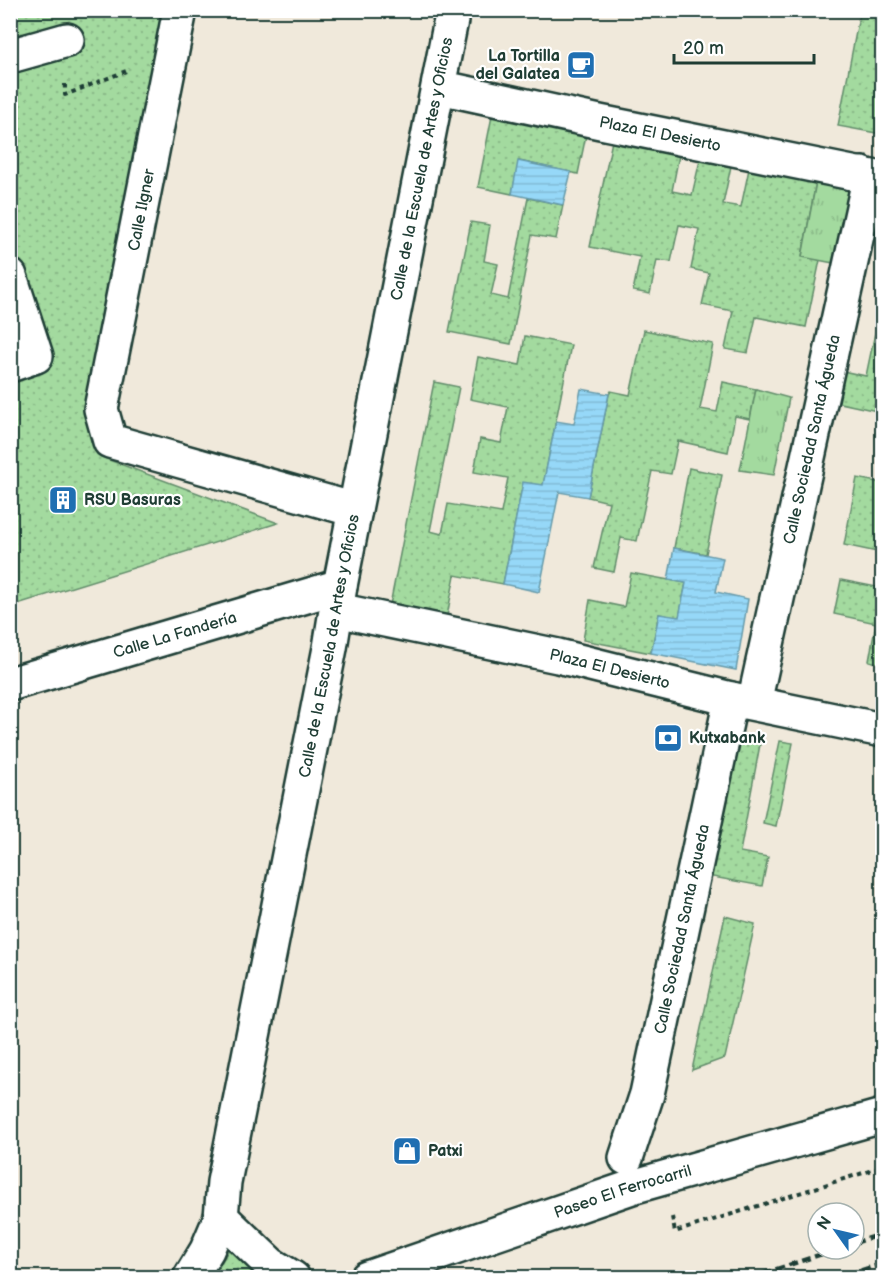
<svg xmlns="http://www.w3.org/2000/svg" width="893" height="1288" viewBox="0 0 893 1288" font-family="'Balsamiq Sans',sans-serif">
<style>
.grass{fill:url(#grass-dots);stroke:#618c6a;stroke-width:1.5}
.park{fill:url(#park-tufts);stroke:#618c6a;stroke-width:1.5}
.water{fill:url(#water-rules);stroke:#669aaa;stroke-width:1.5}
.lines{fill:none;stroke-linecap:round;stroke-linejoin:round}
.minor-casing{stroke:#1f3d34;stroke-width:38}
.path{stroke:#1f3d34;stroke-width:4;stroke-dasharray:4.5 4.5;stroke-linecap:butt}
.minor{stroke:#fff;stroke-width:33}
.rail{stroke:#1f3d34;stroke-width:4.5;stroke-dasharray:9 4.5;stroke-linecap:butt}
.labels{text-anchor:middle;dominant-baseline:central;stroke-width:4.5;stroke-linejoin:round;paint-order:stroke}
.poi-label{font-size:16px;font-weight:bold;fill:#1f3d34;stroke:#fff;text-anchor:start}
.street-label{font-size:16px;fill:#1f3d34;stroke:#fff}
</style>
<defs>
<pattern id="grass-dots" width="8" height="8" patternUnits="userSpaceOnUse" patternTransform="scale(1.5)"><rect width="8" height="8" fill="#a3da9f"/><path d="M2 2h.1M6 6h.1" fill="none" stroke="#8cbc8a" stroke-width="1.8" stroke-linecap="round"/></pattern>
<pattern id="park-tufts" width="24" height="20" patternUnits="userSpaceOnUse" patternTransform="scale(1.5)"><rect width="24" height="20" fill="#a3da9f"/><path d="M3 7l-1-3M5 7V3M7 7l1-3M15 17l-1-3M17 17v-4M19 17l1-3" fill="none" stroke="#8cbc8a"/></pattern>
<pattern id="water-rules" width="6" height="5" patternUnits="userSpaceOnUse" patternTransform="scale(1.5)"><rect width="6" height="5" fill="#96d8f8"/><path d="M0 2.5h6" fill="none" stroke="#81bad5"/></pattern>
</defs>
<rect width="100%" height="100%" fill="#f0e9db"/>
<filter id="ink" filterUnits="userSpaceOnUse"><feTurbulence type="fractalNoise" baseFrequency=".0167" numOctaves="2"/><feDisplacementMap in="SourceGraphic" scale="12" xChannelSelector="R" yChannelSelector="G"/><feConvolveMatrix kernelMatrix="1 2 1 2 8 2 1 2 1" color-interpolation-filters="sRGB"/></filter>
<g filter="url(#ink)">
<g class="grass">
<polygon points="11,11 181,11 101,409 101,457 278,523 11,606"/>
<polygon points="860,11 882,11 882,134 838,126"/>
<polygon points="492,116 586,135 578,174 519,161 512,194 478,187"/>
<polygon points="612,141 679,155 672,191 692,195 700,160 731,166 723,204 741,207 749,169 816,182 802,256 820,260 806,327 756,317 748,353 725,349 733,311 702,305 709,273 691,269 699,229 679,225 671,262 657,260 650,294 633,291 640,257 590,247"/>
<polygon points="528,198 563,205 556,239 532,235 511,344 449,332 471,222 490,225 484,261 498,264 491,295 508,299"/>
<polygon points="881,304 882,412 826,400 833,369 866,376"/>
<polygon points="644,330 713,344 700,409 717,412 723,382 756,389 750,419 735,416 728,452 678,441 671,474 652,471 637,541 621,538 614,572 594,568 609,502 588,497 609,394 611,391 630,395"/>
<polygon points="525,336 571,345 543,486 523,483 503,584 455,575 447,616 390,605 434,382 459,387 430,531 442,534 448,504 501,513 508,478 474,472 480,439 501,443 508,407 470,399 478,357 520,365"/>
<polygon points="689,468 722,475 706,554 674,548"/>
<polygon points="857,478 882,483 882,553 844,545"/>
<polygon points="631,573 686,583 679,618 659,614 651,653 583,640 590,600 624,607"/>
<polygon points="841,580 882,588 882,664 869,661 876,623 834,614"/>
<polygon points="737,734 761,739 740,852 768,857 762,886 707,876"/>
<polygon points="780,741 793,743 776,826 763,823"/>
<polygon points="725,916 755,924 725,1058 692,1070"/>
<polygon points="230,1247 265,1278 213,1278"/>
</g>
<g class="park">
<polygon points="816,182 859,190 844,265 802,257"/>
<polygon points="756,389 789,398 774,475 740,470"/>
</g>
<g class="water">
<polygon points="518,161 571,172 563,205 512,194"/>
<polygon points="581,389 609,394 588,497 559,492 539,592 503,584 523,482 543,485 556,421 574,424"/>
<polygon points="674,548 723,558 716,592 748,599 736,670 651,653 659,614 679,617 686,583 668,580"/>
</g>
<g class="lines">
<g class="minor-casing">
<g id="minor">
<polyline points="180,10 101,409 110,441 355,510"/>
<polyline points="10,56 67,40"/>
<path id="s1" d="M 439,87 L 600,122 L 882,179"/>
<polyline points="10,276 36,356 10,365"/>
<path id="s2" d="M 337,610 L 558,656 L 731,699 L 882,730"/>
<path id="s3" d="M 10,684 L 340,586"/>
<path id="s4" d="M 754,703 L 867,189 L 862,174"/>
<path id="s5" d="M 626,1158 L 647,1094 L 731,699"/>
<polyline points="221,1217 270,1264 293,1278"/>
<path id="s6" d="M 190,1278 L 207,1250 L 221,1217 L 224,1182 L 330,648 L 340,586 L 453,10"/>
<path id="s7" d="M 367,1278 L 632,1187 L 882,1116"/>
</g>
</g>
<g class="path">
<polyline points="65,84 65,95 126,71"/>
<polyline points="672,1217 675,1232 882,1167"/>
</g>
<use href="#minor" class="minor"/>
<g class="rail">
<polyline points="854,1243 882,1234"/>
<polyline points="750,1278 837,1249"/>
<polyline points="835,1278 882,1264"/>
</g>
</g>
</g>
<defs>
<g id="cafe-square" transform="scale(1.5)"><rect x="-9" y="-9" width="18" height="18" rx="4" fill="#1f6fb2" stroke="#fff"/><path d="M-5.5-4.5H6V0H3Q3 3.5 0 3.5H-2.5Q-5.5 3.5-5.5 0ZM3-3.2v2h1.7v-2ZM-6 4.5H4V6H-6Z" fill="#fff"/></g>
<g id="building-square" transform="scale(1.5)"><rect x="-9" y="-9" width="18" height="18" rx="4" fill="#1f6fb2" stroke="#fff"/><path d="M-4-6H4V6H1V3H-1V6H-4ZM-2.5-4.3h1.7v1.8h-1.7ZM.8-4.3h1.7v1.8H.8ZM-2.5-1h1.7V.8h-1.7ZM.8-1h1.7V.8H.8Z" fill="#fff"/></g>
<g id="bank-square" transform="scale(1.5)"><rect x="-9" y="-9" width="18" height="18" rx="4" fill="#1f6fb2" stroke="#fff"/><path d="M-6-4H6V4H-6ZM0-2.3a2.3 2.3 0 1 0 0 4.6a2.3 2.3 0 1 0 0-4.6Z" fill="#fff"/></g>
<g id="shop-square" transform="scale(1.5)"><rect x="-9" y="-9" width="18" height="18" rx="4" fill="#1f6fb2" stroke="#fff"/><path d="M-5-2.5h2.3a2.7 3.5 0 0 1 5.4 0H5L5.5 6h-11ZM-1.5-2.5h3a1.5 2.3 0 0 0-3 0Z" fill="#fff"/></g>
</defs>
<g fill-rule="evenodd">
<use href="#cafe-square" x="581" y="65"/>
<use href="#building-square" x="63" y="500"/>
<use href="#bank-square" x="668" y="738"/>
<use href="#shop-square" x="407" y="1151"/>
</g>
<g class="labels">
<g class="poi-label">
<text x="560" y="56" text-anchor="end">La Tortilla<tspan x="560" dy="18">del Galatea</tspan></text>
<text x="84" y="500">RSU Basuras</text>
<text x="689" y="738">Kutxabank</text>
<text x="428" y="1151">Patxi</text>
</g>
<g class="street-label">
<text stroke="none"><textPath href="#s1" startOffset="226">Plaza El Desierto</textPath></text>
<text stroke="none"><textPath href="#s6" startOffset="1136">Calle de la Escuela de Artes y Oficios</textPath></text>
<text transform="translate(142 210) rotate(-79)">Calle Ilgner</text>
<text stroke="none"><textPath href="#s4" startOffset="270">Calle Sociedad Santa Águeda</textPath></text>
<text stroke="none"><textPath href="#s3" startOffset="172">Calle La Fandería</textPath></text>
<text stroke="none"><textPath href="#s6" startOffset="650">Calle de la Escuela de Artes y Oficios</textPath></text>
<text stroke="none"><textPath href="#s2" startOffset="279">Plaza El Desierto</textPath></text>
<text stroke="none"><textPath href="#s5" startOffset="236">Calle Sociedad Santa Águeda</textPath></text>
<text stroke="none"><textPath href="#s7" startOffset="270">Paseo El Ferrocarril</textPath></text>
</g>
</g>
<rect width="893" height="1288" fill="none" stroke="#fff" stroke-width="36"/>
<rect x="18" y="18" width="857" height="1252" fill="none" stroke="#1f3d34" stroke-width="2" filter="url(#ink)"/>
<g transform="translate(836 1231) rotate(304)"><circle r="28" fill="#ffffff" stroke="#a5b1ae" stroke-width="1.5"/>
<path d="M0-4.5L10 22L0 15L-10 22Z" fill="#1f6fb2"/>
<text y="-9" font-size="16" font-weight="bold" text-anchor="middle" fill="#1f3d34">N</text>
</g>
<path d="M674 54v9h140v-9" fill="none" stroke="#1f3d34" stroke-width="3"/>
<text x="683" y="54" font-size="18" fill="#1f3d34" stroke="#ffffff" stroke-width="4.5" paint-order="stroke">20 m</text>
</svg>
